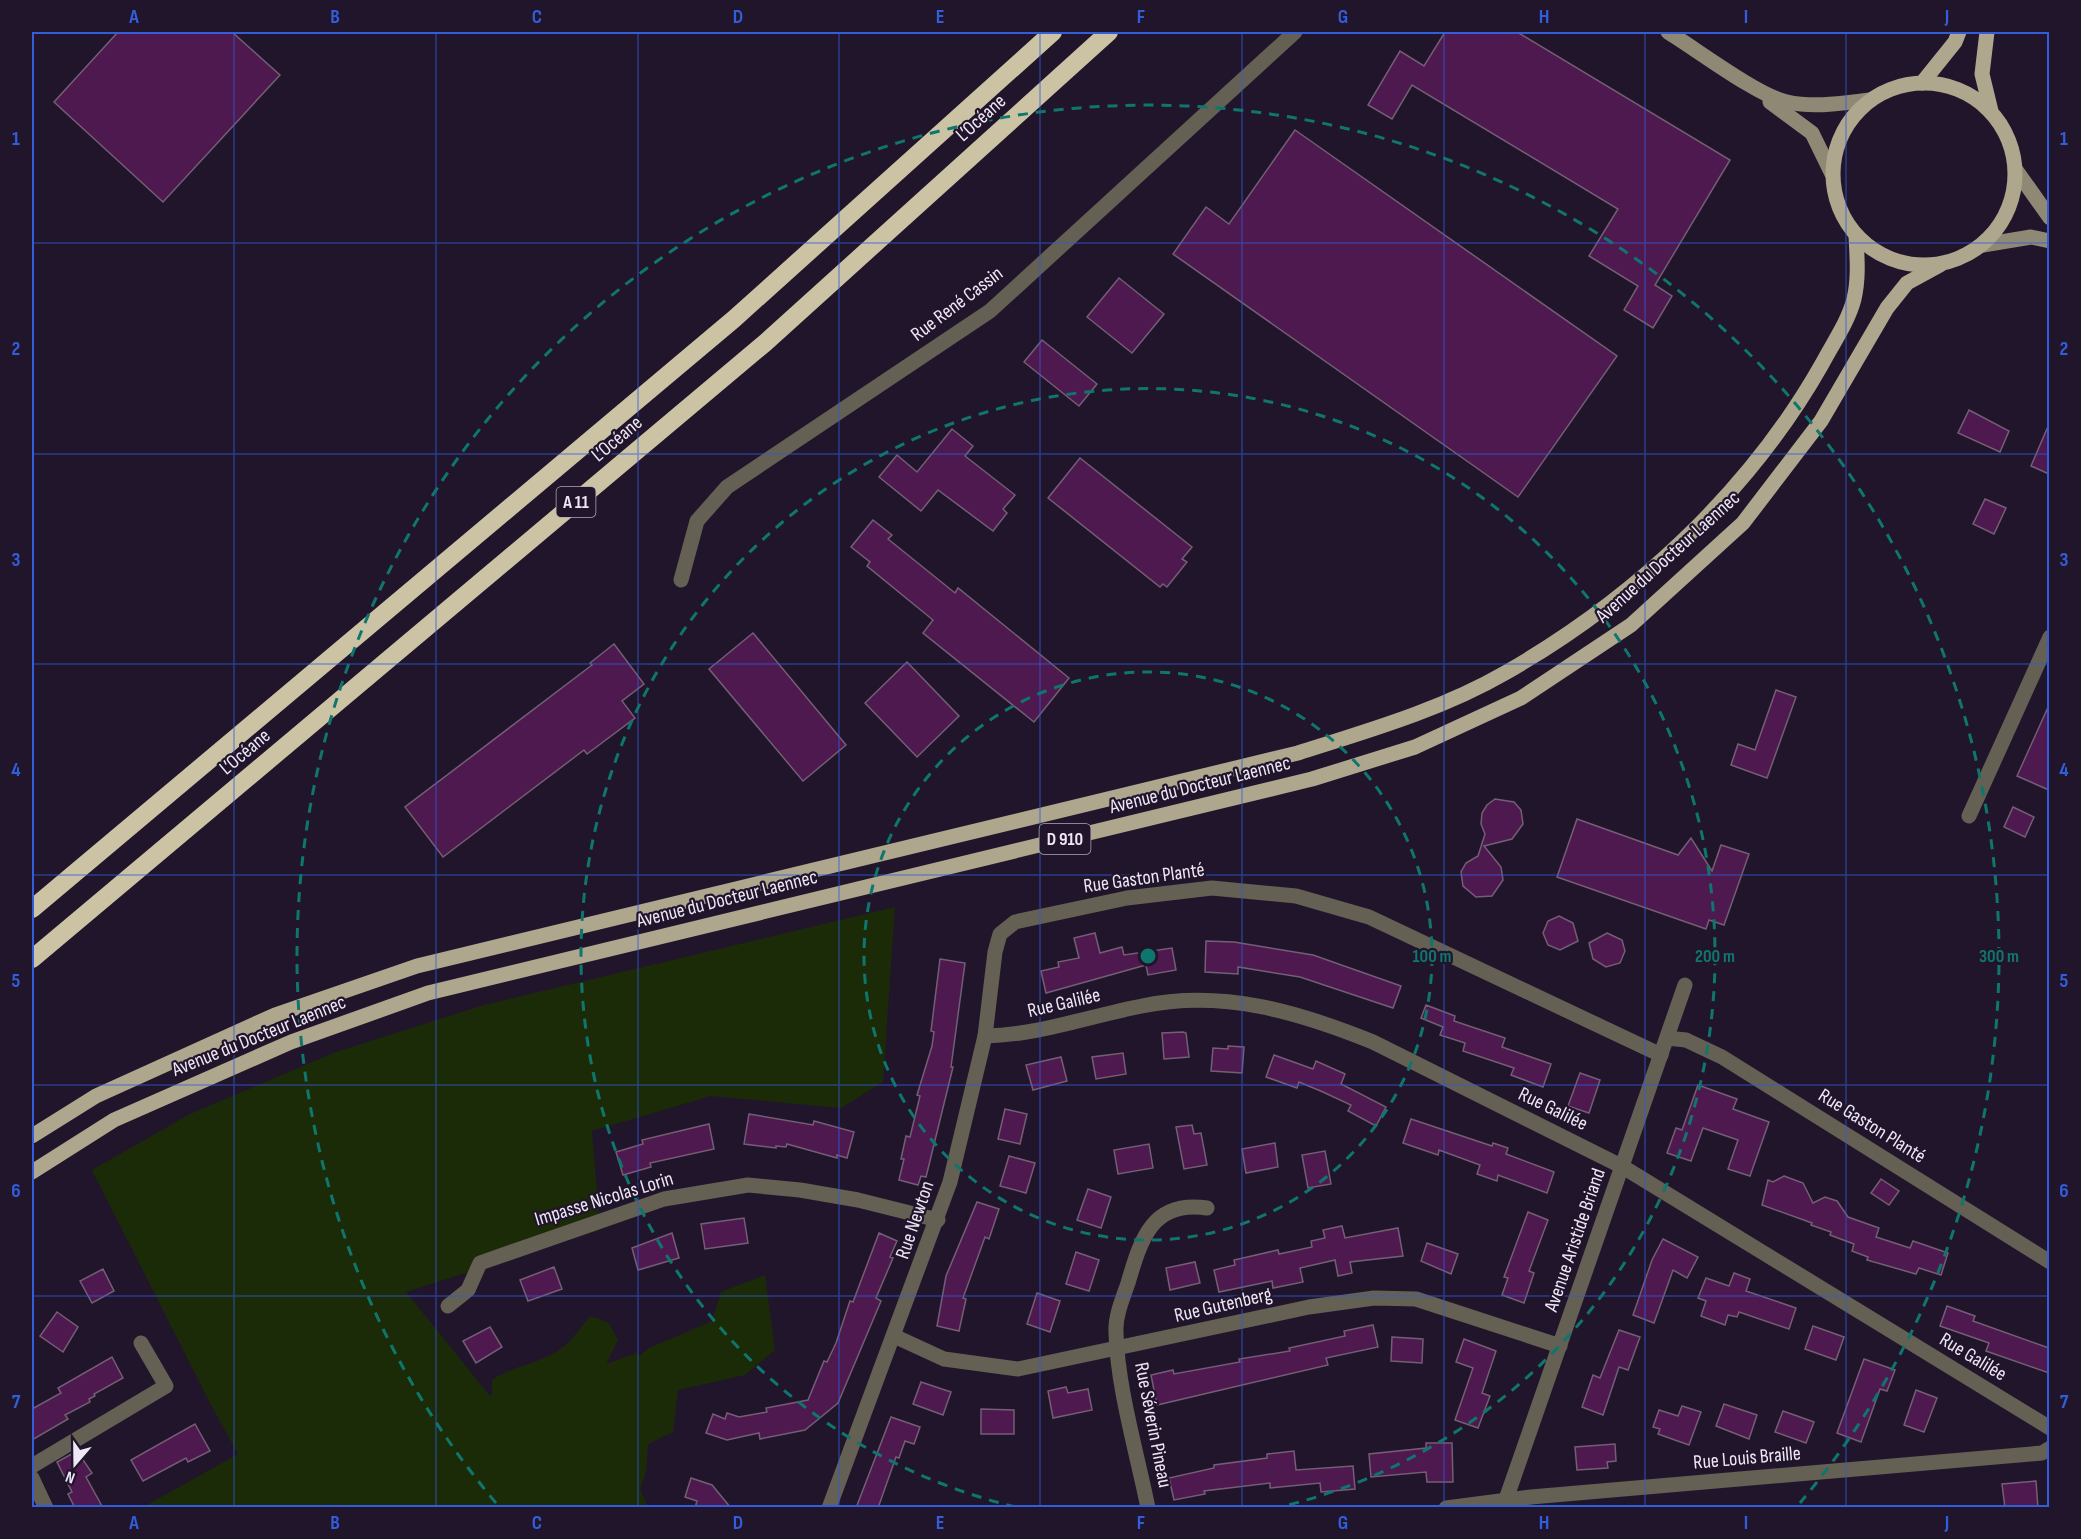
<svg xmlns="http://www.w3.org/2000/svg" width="2081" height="1539" viewBox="0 0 2081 1539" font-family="'Sofia Sans Condensed',sans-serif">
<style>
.green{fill:#1c2b07}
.building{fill:#4d194f;stroke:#745e74;stroke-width:1.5}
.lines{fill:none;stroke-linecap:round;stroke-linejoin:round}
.minor{stroke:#646054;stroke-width:15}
.secondary{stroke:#8e8874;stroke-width:15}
.primary{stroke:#aea78d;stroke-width:15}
.motorway{stroke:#ccc3a4;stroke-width:18}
.grid{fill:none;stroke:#325ddb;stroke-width:1.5;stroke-opacity:0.55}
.ring{fill:none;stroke:#0f766e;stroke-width:3;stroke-dasharray:10 8}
.labels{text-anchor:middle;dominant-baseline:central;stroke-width:4.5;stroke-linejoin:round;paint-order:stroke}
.shield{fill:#21152b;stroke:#b0a8b9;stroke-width:1.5}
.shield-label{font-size:18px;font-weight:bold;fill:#eee7f6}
.street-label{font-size:20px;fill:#eee7f6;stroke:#21152b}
.centre{fill:#0f766e;stroke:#21152b;stroke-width:3}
.ring-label{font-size:18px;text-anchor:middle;font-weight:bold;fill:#0f766e;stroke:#21152b;stroke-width:4.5;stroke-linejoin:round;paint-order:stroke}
.neatline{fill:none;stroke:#325ddb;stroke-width:2}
.grid-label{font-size:20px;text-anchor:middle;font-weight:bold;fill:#325ddb}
</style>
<rect width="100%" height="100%" fill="#21152b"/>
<path class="green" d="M 895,907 L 883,1082 L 841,1108 L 711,1096 L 592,1131 L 600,1230 L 406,1292 L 490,1396 L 492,1394 L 492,1380 C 513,1365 542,1364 563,1347 C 574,1339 581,1325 591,1316 L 609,1323 L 618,1340 L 606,1364 L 637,1353 L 640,1356 L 647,1349 L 712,1321 L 721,1292 L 765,1275 L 775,1350 L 745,1375 L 678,1390 L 673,1432 L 648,1444 L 646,1472 L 640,1489 L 648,1507 L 147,1507 L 147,1505 L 238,1454 L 211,1405 L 92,1170 L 190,1114 L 336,1052 L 484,1005 Z"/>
<g class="building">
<polygon points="118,32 232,32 280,75 163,202 54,102"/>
<polygon points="1445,32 1517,32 1730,160 1655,285 1672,296 1653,328 1624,310 1638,286 1589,256 1618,209 1412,85 1392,119 1368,105 1400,51 1424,66"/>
<polygon points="1295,130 1617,356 1518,497 1173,254 1206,207 1229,224"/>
<polygon points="1119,278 1164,314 1132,353 1087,317"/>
<polygon points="1042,340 1097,384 1079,406 1024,362"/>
<polygon points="1969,410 2009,431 2000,452 1958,433"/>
<polygon points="2049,424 2049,474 2031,466"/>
<polygon points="952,429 973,446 965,456 1015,495 1003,509 1007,513 993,531 938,490 921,511 879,477 897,455 917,472"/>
<polygon points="1080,458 1192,547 1182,559 1187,562 1167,587 1163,584 1160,587 1048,498"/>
<polygon points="1985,499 2006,508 1994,534 1973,524"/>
<polygon points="873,520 892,535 888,539 955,593 958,588 1069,678 1034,722 923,633 933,620 867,566 870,562 851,547"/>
<polygon points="753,633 846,745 803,781 709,669"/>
<polygon points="614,644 644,684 622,701 635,718 587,754 584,750 443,857 405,807 592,665 590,663"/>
<polygon points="907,662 959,716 917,757 865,703"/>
<polygon points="1776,690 1796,697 1767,778 1731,765 1738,744 1755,750"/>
<polygon points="2049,705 2049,790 2017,776"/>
<polygon points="1495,799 1514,802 1521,810 1523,824 1512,839 1484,846 1501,867 1503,880 1492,896 1476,897 1463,886 1461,872 1466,863 1478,856 1485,834 1481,824 1482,813 1487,805"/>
<polygon points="2013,807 2034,817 2025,837 2004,827"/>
<polygon points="1577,819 1678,855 1691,838 1712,871 1721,845 1749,854 1724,925 1709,920 1706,929 1557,877"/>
<polygon points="1559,916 1573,923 1578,941 1560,950 1548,945 1543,933 1548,921"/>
<polygon points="1095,933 1100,953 1122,947 1124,955 1172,948 1176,970 1148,975 1146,965 1046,993 1041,971 1059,967 1058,962 1079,958 1074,938"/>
<polygon points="1607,933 1622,940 1625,951 1620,963 1606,967 1593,959 1589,943"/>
<polygon points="1206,941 1234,942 1313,955 1401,986 1393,1008 1300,977 1238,967 1238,974 1205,972"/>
<polygon points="940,959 965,963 951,1067 953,1067 926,1177 921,1176 918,1185 899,1180 904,1159 901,1159 906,1136 910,1137 920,1096 917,1095 932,1046 934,1032 931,1031"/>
<polygon points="1426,1005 1455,1016 1454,1021 1505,1038 1502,1047 1551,1064 1543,1087 1511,1075 1514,1068 1463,1051 1465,1043 1440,1035 1443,1027 1421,1018"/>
<polygon points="1183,1032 1186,1033 1189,1057 1164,1059 1162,1033"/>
<polygon points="1228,1046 1244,1047 1242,1073 1211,1071 1213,1048 1228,1049"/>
<polygon points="1123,1053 1126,1074 1096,1079 1092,1057"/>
<polygon points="1274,1055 1313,1069 1316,1061 1345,1074 1341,1084 1386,1107 1376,1126 1348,1111 1351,1105 1323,1092 1299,1082 1297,1088 1266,1077"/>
<polygon points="1061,1057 1067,1081 1033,1090 1026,1065"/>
<polygon points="1580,1073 1600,1080 1589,1113 1568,1106"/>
<polygon points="1698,1085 1737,1099 1733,1109 1769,1122 1750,1176 1728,1169 1738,1140 1703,1128 1691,1161 1667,1153 1676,1128 1682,1130"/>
<polygon points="1005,1109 1027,1114 1020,1144 998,1139"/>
<polygon points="749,1114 813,1125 814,1121 854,1132 847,1158 837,1155 837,1158 787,1144 786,1147 776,1146 776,1148 744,1144"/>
<polygon points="1411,1119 1492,1146 1493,1143 1508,1148 1506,1154 1554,1172 1547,1193 1498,1175 1497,1181 1477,1174 1480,1165 1439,1150 1438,1155 1403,1143"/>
<polygon points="709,1124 714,1149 650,1163 651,1167 623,1175 616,1152 643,1144 642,1140"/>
<polygon points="1192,1125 1194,1134 1201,1133 1207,1165 1184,1169 1176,1127"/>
<polygon points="1275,1143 1278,1167 1246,1173 1242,1149"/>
<polygon points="1149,1144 1153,1168 1118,1174 1114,1150"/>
<polygon points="1325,1151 1331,1184 1308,1188 1302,1155"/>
<polygon points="1009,1156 1035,1163 1026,1193 1000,1186"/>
<polygon points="1784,1176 1803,1183 1813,1203 1825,1197 1837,1201 1848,1217 1879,1228 1876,1237 1910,1248 1913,1241 1948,1253 1941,1275 1919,1268 1916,1274 1867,1260 1868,1257 1852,1251 1854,1244 1830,1235 1831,1232 1811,1225 1812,1223 1762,1205 1768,1180 1773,1182"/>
<polygon points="1881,1179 1899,1191 1889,1205 1871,1193"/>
<polygon points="1088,1189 1111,1197 1101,1228 1077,1220"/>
<polygon points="977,1202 999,1209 989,1239 985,1237 963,1298 966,1299 959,1331 937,1326 946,1276"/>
<polygon points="1528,1212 1548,1220 1529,1271 1534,1273 1524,1303 1502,1295 1508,1278 1504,1277"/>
<polygon points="744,1218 748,1243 705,1249 701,1224"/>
<polygon points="1342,1226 1345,1238 1398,1228 1403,1256 1350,1262 1352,1273 1338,1276 1335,1260 1300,1268 1303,1282 1273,1288 1272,1281 1219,1292 1214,1270 1235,1265 1234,1260 1278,1250 1279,1254 1312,1247 1311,1241 1325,1238 1323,1230"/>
<polygon points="672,1233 679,1258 638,1270 632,1248"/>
<polygon points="879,1233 897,1241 890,1257 893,1258 876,1298 881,1301 838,1403 805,1430 760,1439 759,1433 727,1440 706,1433 713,1414 725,1419 727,1413 739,1417 767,1412 766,1408 808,1400 824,1361 827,1362 836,1343 850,1301 853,1302"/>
<polygon points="1663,1239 1698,1257 1687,1278 1673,1270 1654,1323 1633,1315 1652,1260"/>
<polygon points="1427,1243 1458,1254 1451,1274 1421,1261"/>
<polygon points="1076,1252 1099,1260 1089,1291 1066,1284"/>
<polygon points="1195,1262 1200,1283 1170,1290 1166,1268"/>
<polygon points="554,1267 562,1289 528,1301 520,1280"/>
<polygon points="103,1269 114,1291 92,1303 80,1281"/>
<polygon points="1734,1273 1750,1279 1746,1291 1796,1308 1789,1329 1739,1312 1737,1317 1728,1315 1725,1325 1701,1316 1706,1301 1698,1298 1706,1278 1729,1286"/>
<polygon points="1037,1293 1060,1301 1050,1332 1027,1324"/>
<polygon points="1947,1306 1975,1316 1973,1321 2049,1348 2049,1373 1986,1351 1989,1343 1940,1326"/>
<polygon points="57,1312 78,1327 63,1352 40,1336"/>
<polygon points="1373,1325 1378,1347 1326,1358 1328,1365 1157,1405 1151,1375 1173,1370 1174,1374 1240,1362 1239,1359 1290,1351 1289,1348 1345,1336 1344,1331"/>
<polygon points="1813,1326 1844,1337 1836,1360 1805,1349"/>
<polygon points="490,1327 502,1347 476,1363 463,1341"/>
<polygon points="1619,1330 1640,1337 1628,1370 1619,1367 1603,1415 1582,1407 1593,1375 1600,1378"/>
<polygon points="1392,1337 1423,1339 1422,1363 1391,1361"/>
<polygon points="1464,1339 1496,1351 1482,1393 1490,1396 1478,1428 1455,1420 1473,1368 1456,1362"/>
<polygon points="112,1357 123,1378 94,1394 95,1396 89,1399 90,1402 65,1415 68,1419 32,1440 32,1409 61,1393 58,1388"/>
<polygon points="1864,1359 1895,1370 1887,1391 1880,1389 1861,1442 1837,1433"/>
<polygon points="921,1382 951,1392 943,1415 913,1404"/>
<polygon points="1066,1387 1068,1393 1088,1389 1092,1410 1053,1418 1048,1391"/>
<polygon points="1916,1390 1937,1398 1924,1432 1904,1425"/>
<polygon points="1724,1404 1757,1415 1749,1439 1716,1426"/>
<polygon points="1682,1406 1701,1412 1689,1445 1658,1434 1660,1429 1653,1427 1659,1410 1678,1416"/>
<polygon points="981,1409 1014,1410 1014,1434 981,1434"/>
<polygon points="1783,1411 1814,1422 1806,1443 1775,1432"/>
<polygon points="891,1417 920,1427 914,1444 905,1441 899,1458 896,1457 878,1508 856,1508"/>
<polygon points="195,1424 210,1451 188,1462 186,1458 143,1481 131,1460"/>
<polygon points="1426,1443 1452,1443 1453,1482 1427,1482 1426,1472 1371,1477 1369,1454 1426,1448"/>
<polygon points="1615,1444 1616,1461 1607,1462 1608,1468 1577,1470 1575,1447"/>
<polygon points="77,1451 92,1473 86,1477 103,1508 75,1508 68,1494 72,1492 57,1462"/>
<polygon points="1294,1451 1296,1470 1353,1466 1355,1489 1321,1492 1320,1483 1270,1488 1270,1483 1204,1491 1205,1494 1174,1500 1169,1478 1214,1468 1214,1465 1267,1458 1267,1454"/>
<polygon points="691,1478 712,1485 731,1508 695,1508 697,1501 685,1497"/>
<polygon points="2036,1481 2038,1508 2005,1508 2002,1484"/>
</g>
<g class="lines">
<g class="minor">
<polyline points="681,580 697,521 727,487 990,311 1295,32"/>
<polyline points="1969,816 2050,637"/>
<path d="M 985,1036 C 1039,1035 1089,1016 1142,1006 C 1222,989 1299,1012 1373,1042 L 1623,1167 L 2050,1428"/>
<polyline points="1667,1038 1686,1040 1722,1057 2050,1262"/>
<polyline points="448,1306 468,1290 480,1263 664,1199 748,1185 800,1190 858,1200 938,1220"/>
<polyline points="894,1336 944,1359 1018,1369 1309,1307 1374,1298 1416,1299 1560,1346"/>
<polyline points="32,1466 166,1386 141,1343"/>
<polyline points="32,1478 46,1508"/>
<polyline points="829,1508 950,1182 985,1036 995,952 1000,934 1015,922 1127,898 1212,888 1296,896 1369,917 1661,1055"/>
<path d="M 1148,1508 C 1137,1453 1117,1386 1116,1332 C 1115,1316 1123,1298 1128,1283 C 1141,1239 1152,1200 1207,1208"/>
<polyline points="1446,1508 1531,1497 2042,1453 2050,1448"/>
<polyline points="1503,1508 1685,985"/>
</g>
<g class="secondary">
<path d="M 1668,32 C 1696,49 1758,96 1787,102 C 1815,108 1843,103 1870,100"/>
<polyline points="1770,102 1812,133 1832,174"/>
<polyline points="2016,170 2050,218"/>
<polyline points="1983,245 2031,237 2050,241"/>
</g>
<g class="primary">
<polyline points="1987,32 1982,74 1991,111"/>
<circle cx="1924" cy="174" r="91"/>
<polyline points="1922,83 1955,42 1959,32"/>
<path d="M 32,1136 L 96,1096 L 275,1015 L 417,966 L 1298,753 C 1367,731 1441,710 1505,673 C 1633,600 1749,493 1822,364 C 1833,343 1848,322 1854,299 C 1859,278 1857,257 1856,236"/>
<polyline points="32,1172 114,1120 291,1042 428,993 1312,779 1415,747 1521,698 1631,625 1743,523 1821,421 1887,308 1907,283 1940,265"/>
</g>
<g class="motorway">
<polyline points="32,909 734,319 1053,32"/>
<polyline points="32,959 765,343 1109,32"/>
</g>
</g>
<path class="grid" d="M 234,32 L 234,1508M 436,32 L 436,1508M 638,32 L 638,1508M 839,32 L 839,1508M 1040,32 L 1040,1508M 1242,32 L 1242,1508M 1444,32 L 1444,1508M 1645,32 L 1645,1508M 1846,32 L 1846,1508M 32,243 L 2050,243M 32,454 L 2050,454M 32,664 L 2050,664M 32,875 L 2050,875M 32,1085 L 2050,1085M 32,1296 L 2050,1296"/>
<g class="ring">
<circle cx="1148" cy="956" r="284"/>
<path d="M1016 1507A567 567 0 1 1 1280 1507"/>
<path d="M496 1503A851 851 0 1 1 1800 1503"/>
</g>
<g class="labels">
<g class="shield">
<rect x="556.5" y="487" width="39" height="30" rx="4.5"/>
<rect x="1039.5" y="824" width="51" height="30" rx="4.5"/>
</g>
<g class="shield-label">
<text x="576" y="502">A 11</text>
<text x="1065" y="839">D 910</text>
</g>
<g class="street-label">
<text transform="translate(981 118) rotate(-42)">L’Océane</text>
<text transform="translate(957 304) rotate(-37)">Rue René Cassin</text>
<text transform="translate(617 439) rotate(-40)">L’Océane</text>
<text transform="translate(1668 557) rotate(-42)">Avenue du Docteur Laennec</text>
<text transform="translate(245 752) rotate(-40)">L’Océane</text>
<text transform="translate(1200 785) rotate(-14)">Avenue du Docteur Laennec</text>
<text transform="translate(1144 878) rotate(-8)">Rue Gaston Planté</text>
<text transform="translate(727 899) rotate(-14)">Avenue du Docteur Laennec</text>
<text transform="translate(1064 1003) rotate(-13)">Rue Galilée</text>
<text transform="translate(259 1036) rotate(-22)">Avenue du Docteur Laennec</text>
<text transform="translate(1553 1109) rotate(26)">Rue Galilée</text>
<text transform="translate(1872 1126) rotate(32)">Rue Gaston Planté</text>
<text transform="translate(604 1199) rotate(-17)">Impasse Nicolas Lorin</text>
<text transform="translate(915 1220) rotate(-71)">Rue Newton</text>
<text transform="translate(1575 1240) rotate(-71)">Avenue Aristide Briand</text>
<text transform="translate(1223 1305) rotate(-13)">Rue Gutenberg</text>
<text transform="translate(1973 1357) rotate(31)">Rue Galilée</text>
<text transform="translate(1153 1425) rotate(79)">Rue Séverin Pineau</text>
<text transform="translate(1747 1458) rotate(-5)">Rue Louis Braille</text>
</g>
</g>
<circle cx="1148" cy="956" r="9" class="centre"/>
<g class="ring-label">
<text x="1432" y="962">100 m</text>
<text x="1715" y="962">200 m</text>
<text x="1999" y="962">300 m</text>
</g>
<rect width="2081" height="1539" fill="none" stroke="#21152b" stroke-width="66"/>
<g transform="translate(75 1464) rotate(200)" stroke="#21152b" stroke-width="4.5" paint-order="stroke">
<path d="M0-4.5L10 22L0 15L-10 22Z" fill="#eee7f6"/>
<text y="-9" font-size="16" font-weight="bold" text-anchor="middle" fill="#eee7f6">N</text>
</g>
<rect x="33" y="33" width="2015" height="1473" class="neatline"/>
<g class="grid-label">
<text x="134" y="23">A</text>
<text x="335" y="23">B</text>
<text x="537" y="23">C</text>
<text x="738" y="23">D</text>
<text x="940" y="23">E</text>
<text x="1141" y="23">F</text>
<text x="1343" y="23">G</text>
<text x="1544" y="23">H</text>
<text x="1746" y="23">I</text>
<text x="1947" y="23">J</text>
<text x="16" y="145">1</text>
<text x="2064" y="145">1</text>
<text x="16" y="355">2</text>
<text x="2064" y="355">2</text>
<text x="16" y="566">3</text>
<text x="2064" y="566">3</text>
<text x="16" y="776">4</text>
<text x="2064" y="776">4</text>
<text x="16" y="987">5</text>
<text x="2064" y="987">5</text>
<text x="16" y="1197">6</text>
<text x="2064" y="1197">6</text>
<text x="16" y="1408">7</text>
<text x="2064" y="1408">7</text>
<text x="134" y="1529">A</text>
<text x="335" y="1529">B</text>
<text x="537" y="1529">C</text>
<text x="738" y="1529">D</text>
<text x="940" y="1529">E</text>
<text x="1141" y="1529">F</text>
<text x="1343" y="1529">G</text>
<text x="1544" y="1529">H</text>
<text x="1746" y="1529">I</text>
<text x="1947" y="1529">J</text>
</g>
</svg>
